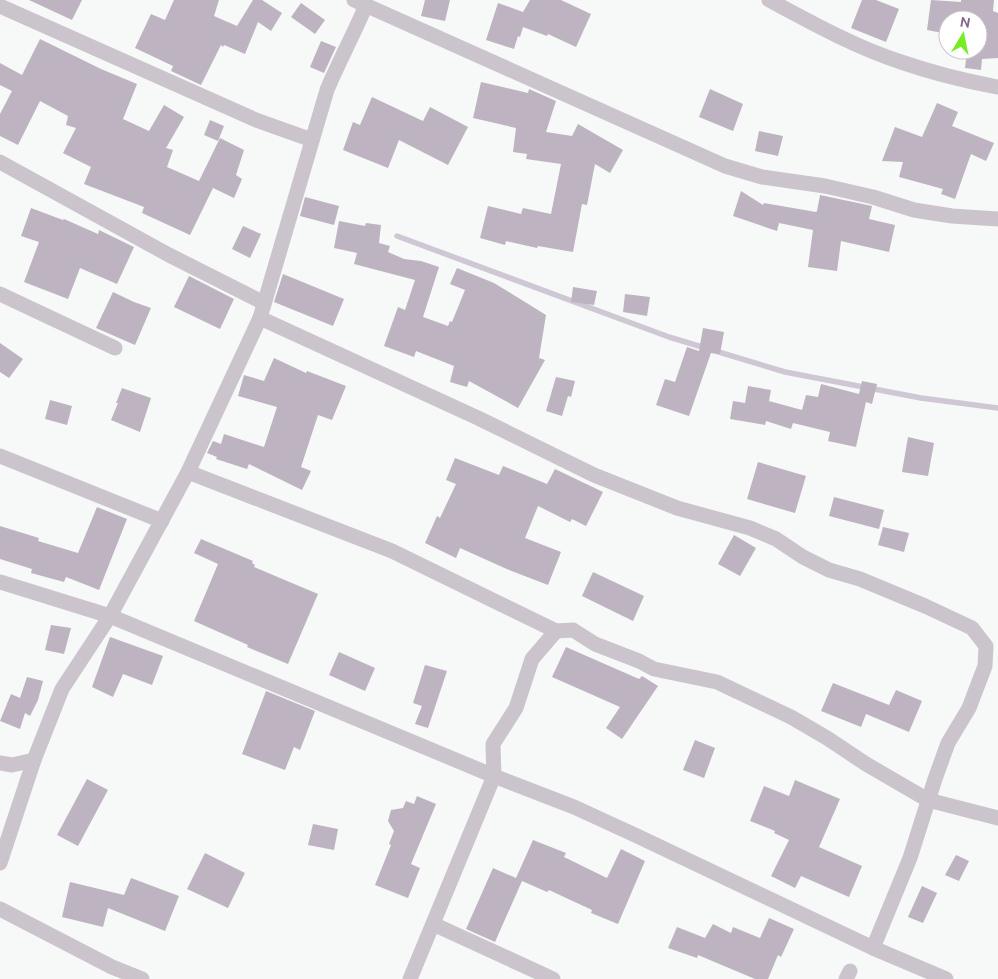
<svg xmlns="http://www.w3.org/2000/svg" width="998" height="979" viewBox="0 0 998 979" font-family="Ubuntu,sans-serif">
<style>
.lines{fill:none;stroke-linecap:round;stroke-linejoin:round}
.stream{stroke:#cfc7d4;stroke-width:5.5}
.building{fill:#beb3c1}
.minor{stroke:#cbc4cd;stroke-width:15}
</style>
<rect width="100%" height="100%" fill="#f6f9f7"/>
<g class="lines">
<polyline class="stream" points="397,236 669,337 785,372 921,398 998,408"/>
</g>
<g class="building">
<polygon points="29,0 82,0 72,20"/>
<polygon points="174,0 219,0 214,16 237,26 253,0 262,0 282,13 271,31 258,22 245,54 224,45 223,47 221,45 201,85 171,71 173,66 135,48 151,14 165,20"/>
<polygon points="425,0 450,0 445,21 421,16"/>
<polygon points="530,0 561,0 591,14 576,47 548,34 547,36 523,27 520,37 518,36 514,49 486,40 498,3 523,12"/>
<polygon points="862,0 876,0 899,9 886,42 851,28"/>
<polygon points="931,0 961,2 961,0 994,0 993,11 998,13 998,58 982,59 981,70 965,68 967,50 978,50 978,20 948,20 948,34 927,30"/>
<polygon points="301,3 325,20 315,34 291,17"/>
<polygon points="40,39 101,69 137,84 123,119 149,131 164,105 184,117 166,148 173,150 167,167 199,181 220,138 244,150 236,175 242,179 234,198 213,188 190,235 142,213 144,207 84,184 91,167 63,153 76,128 66,125 68,116 40,101 18,145 0,136 0,114 12,91 0,85 0,63 22,75"/>
<polygon points="321,41 336,47 324,73 310,67"/>
<polygon points="481,82 528,93 529,89 556,101 546,132 572,136 578,124 623,150 610,173 595,164 587,205 582,204 573,252 538,246 537,248 506,241 505,245 480,238 488,206 521,214 523,208 551,214 561,164 526,159 527,154 513,152 516,128 473,118"/>
<polygon points="710,89 743,104 733,131 699,117"/>
<polygon points="372,97 423,121 430,107 468,127 448,165 399,140 388,168 343,150 353,122 360,125"/>
<polygon points="937,103 958,112 952,126 994,143 986,161 971,154 955,199 941,194 943,189 899,177 903,162 882,161 895,127 922,137"/>
<polygon points="210,120 224,126 218,141 204,135"/>
<polygon points="759,131 783,136 778,156 755,151"/>
<polygon points="741,191 763,205 764,203 816,212 817,211 820,195 872,206 869,219 895,225 889,252 841,241 837,271 808,267 813,230 779,223 777,231 733,216"/>
<polygon points="305,197 339,206 334,225 300,216"/>
<polygon points="31,208 63,220 64,219 98,234 99,230 134,247 117,284 80,268 68,299 24,282 39,242 21,236"/>
<polygon points="339,221 365,226 366,223 381,225 379,243 390,246 388,252 404,259 421,261 439,267 423,317 448,326 450,321 452,322 465,290 450,284 457,268 494,283 546,315 539,358 545,360 518,408 469,381 467,387 450,382 454,366 416,351 414,357 384,346 398,307 405,310 415,280 354,264 357,253 334,248"/>
<polygon points="243,226 261,234 250,258 232,249"/>
<polygon points="283,274 344,299 333,326 274,302"/>
<polygon points="189,276 234,299 220,329 174,307"/>
<polygon points="573,287 597,291 594,305 571,302"/>
<polygon points="113,292 134,302 151,308 135,345 96,328"/>
<polygon points="625,294 650,297 647,316 623,312"/>
<polygon points="703,328 724,332 720,354 711,353 689,416 656,405 665,379 675,382 687,347 699,351"/>
<polygon points="0,343 23,359 9,378 0,372"/>
<polygon points="274,358 306,373 307,371 346,386 332,420 318,415 301,467 311,471 302,490 249,464 247,469 216,459 217,457 207,453 213,441 221,444 224,434 264,447 277,407 238,396 244,375 264,381"/>
<polygon points="556,377 575,381 571,397 568,396 562,416 546,411"/>
<polygon points="862,381 877,384 872,404 866,402 856,447 828,441 830,432 793,423 791,429 766,421 765,425 730,419 733,401 745,403 748,386 771,390 769,401 802,410 806,395 818,397 821,384 859,394"/>
<polygon points="122,388 151,398 140,432 111,420 118,403 116,403"/>
<polygon points="50,400 72,406 67,425 45,419"/>
<polygon points="908,437 934,443 928,476 902,472"/>
<polygon points="455,458 499,475 503,466 547,484 555,469 603,492 586,526 572,519 570,522 538,506 525,538 561,552 548,585 509,570 460,548 456,558 425,543 437,516 440,518 456,484 446,480"/>
<polygon points="758,462 806,476 795,513 747,499"/>
<polygon points="834,497 884,510 879,529 829,516"/>
<polygon points="97,507 127,519 99,590 66,577 64,582 31,573 32,569 0,559 0,526 39,538 38,541 78,553"/>
<polygon points="883,527 909,533 904,552 878,545"/>
<polygon points="734,535 756,548 740,576 718,564"/>
<polygon points="201,539 253,561 252,563 255,565 254,567 318,594 288,664 247,647 248,645 194,621 218,564 194,553"/>
<polygon points="593,572 644,596 633,621 582,596"/>
<polygon points="51,625 71,628 64,654 45,650"/>
<polygon points="110,637 163,656 152,685 123,674 113,697 92,687"/>
<polygon points="566,647 639,679 642,676 658,686 622,739 606,728 620,707 552,677"/>
<polygon points="339,652 375,668 365,691 329,675"/>
<polygon points="425,665 447,671 428,728 415,724 422,706 413,703"/>
<polygon points="27,677 43,681 38,700 30,716 25,713 20,729 0,721 11,694 20,698"/>
<polygon points="833,683 889,705 896,690 922,701 909,732 866,714 861,727 821,711"/>
<polygon points="266,691 315,711 300,750 294,747 285,770 242,754"/>
<polygon points="695,740 715,748 704,778 683,770"/>
<polygon points="87,779 108,790 78,846 57,835"/>
<polygon points="795,780 840,799 819,847 862,866 849,897 801,876 795,888 771,876 789,840 774,833 775,831 750,821 764,786 789,796"/>
<polygon points="417,796 436,804 411,864 420,868 408,898 375,885 391,845 389,844 394,831 388,821 391,810 403,808 406,801 414,804"/>
<polygon points="313,824 338,829 334,850 308,845"/>
<polygon points="533,840 566,853 564,857 607,878 621,849 645,861 618,924 591,913 592,910 549,890 547,892 522,881 495,942 466,929 493,868 516,878"/>
<polygon points="205,853 245,873 228,908 187,889"/>
<polygon points="956,855 969,861 959,881 945,875"/>
<polygon points="131,878 179,896 165,931 108,908 103,927 62,917 70,882 124,895"/>
<polygon points="922,886 937,893 923,923 908,917"/>
<polygon points="769,918 794,929 781,957 778,955 768,979 755,979 698,955 697,958 668,948 677,927 705,938 713,924 731,933 733,927 760,938"/>
</g>
<g class="lines">
<g class="minor">
<polyline points="354,0 725,166 762,177 825,186 873,197 914,210 952,216 998,219"/>
<path d="M 769,0 C 812,23 855,47 901,62 C 933,73 965,81 998,87"/>
<polyline points="0,6 256,120 312,140"/>
<polyline points="0,162 169,255 264,303"/>
<polyline points="0,294 115,348"/>
<polyline points="260,318 478,418 594,475 677,508 750,528 776,539 803,557 829,570 860,579 925,606 972,628 986,646 985,666 969,708 948,743 935,779 910,858 873,948"/>
<polyline points="0,456 162,521"/>
<polyline points="188,472 392,551 556,631 532,659 516,708 493,744 494,776 574,807 635,835 873,948 946,979"/>
<polyline points="0,582 110,616 494,776 410,979"/>
<polyline points="556,631 573,630 595,644 639,661 654,669 717,682 791,717 827,738 866,764 928,800 998,818"/>
<polyline points="0,763 12,765 34,760"/>
<path d="M 0,863 L 34,760 L 62,689 L 110,616 L 188,472 L 260,318 L 327,90 C 339,61 354,34 366,5"/>
<polyline points="0,909 112,967 142,979"/>
<polyline points="433,924 553,979"/>
<polyline points="846,979 850,971"/>
</g>
</g>
<g transform="translate(963 35) rotate(10)"><circle r="24" fill="#ffffff" stroke="#cdc2d0"/>
<path d="M0-4L9 19L0 12L-9 19Z" fill="#76ec23"/>
<text y="-8" font-size="14" font-weight="bold" text-anchor="middle" fill="#826689">N</text>
</g>
</svg>
